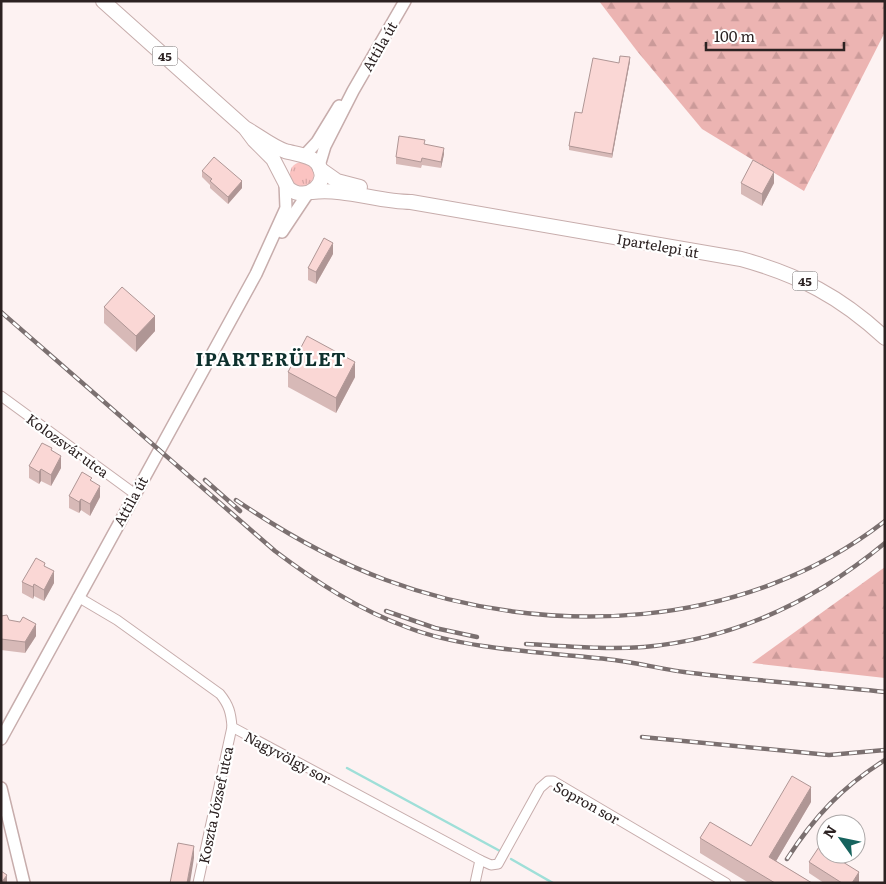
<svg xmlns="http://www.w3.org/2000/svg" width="886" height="884" viewBox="0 0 886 884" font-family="Literata,serif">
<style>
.grass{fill:url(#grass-tufts)}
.forest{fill:url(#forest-firs)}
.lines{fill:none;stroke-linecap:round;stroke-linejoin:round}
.stream{stroke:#9fdfd8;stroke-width:2.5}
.minor-casing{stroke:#c7adac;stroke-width:11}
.secondary-casing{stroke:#c7adac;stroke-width:14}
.primary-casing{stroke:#c7adac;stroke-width:16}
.minor{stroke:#fff;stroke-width:9}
.secondary{stroke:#fff;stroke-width:11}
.primary{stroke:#fff;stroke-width:14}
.rail-casing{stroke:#7b7070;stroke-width:4.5}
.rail{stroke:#fff;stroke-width:2.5;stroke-dasharray:8;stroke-linecap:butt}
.wall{fill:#d7b9b7}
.shaded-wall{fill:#af9695}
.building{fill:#fad7d5;stroke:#af9695}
.labels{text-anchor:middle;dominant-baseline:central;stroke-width:4.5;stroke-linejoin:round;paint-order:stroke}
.shield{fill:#fff;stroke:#6b6464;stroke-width:1}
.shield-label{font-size:12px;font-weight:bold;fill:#2c2222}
.street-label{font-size:14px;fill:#2c2222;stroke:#fff}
.district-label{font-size:19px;font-weight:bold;letter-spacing:1px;fill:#0e312e;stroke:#fff}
</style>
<defs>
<pattern id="grass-tufts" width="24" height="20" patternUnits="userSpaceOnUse" patternTransform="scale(1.25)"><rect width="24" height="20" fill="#fbc3c1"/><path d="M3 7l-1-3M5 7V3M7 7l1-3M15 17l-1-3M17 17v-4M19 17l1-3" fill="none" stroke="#d7a7a6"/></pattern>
<pattern id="forest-firs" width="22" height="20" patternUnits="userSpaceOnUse" patternTransform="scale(1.25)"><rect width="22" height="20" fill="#ecb4b2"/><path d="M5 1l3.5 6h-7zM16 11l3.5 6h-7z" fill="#cb9a99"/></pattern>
</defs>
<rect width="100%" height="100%" fill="#fdf2f2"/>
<circle class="grass" cx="302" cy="174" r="12"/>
<g class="forest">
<polygon points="599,1 885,1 885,32 804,191 702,129 637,51"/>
<polygon points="885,567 885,678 752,663"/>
</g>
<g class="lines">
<g class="stream">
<polyline points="347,768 500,851"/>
<polyline points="511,859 553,883"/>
</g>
<g class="minor-casing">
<g id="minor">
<polyline points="1,396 135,494"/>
<path d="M 78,597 L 117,620 L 220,694 C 229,705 231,713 232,727 L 480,860 L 475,883"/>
<polyline points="480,860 491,865 498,864 540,788 548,781 553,781 726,883"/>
<polyline points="198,883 232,727"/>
</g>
</g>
<g class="secondary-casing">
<g id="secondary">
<polyline points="304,156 317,142 339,106"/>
<polyline points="319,166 325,146 353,91 405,1"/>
<polyline points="282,232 308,193"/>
<polyline points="1,739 256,274 286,208 285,183"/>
<polyline points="1,788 24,883"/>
</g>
</g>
<g class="primary-casing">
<g id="primary">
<path d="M 103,1 L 245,128 L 254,140 L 273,159 L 288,188 C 307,204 332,182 317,163 C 311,155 295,154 285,151 C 271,146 258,135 245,128"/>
<polyline points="320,169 337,181 360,187"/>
<path d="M 312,192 C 346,188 378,202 411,202 L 741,259 C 799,275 841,297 885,338"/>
</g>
</g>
<use href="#minor" class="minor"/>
<use href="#secondary" class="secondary"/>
<use href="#primary" class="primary"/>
<g class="rail-casing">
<g id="rail">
<path d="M 1,312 L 275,551 C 316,582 359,610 409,628 C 467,650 544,652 606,659 C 635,662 664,670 692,673 C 756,681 821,685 885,692"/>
<polyline points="205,480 240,511"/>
<path d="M 236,500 C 283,532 332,560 386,580 C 548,640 745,630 885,521"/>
<polyline points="386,611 435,628 477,637"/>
<path d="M 526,644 C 565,646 605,650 644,647 C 735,639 815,601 885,543"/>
<polyline points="642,737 829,755 885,750"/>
<path d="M 787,859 C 814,817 842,787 885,760"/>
</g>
</g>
<use href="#rail" class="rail"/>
</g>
<g class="wall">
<polygon points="630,61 612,158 569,150 569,146 582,113 619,63"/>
<polygon points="425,145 444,154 441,168 422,165 421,168 396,164 396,157"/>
<polygon points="202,171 242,188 228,204 210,188 210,185 202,177"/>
<polygon points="741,183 774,183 762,206 741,194"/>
<polygon points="333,254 316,284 308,280 308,268"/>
<polygon points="104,307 155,331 136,352 104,323"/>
<polygon points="288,372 355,377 336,413 288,387"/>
<polygon points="52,451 61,468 51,486 41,481 39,484 29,478 29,466"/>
<polygon points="92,481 100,497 90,516 81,510 79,513 69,508 69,496"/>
<polygon points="45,566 54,583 44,601 34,596 33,599 22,593 22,582"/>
<polygon points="1,616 9,620 36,636 25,653 1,650"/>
<polygon points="811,802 776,861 812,883 749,883 700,853 700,838 751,846"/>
<polygon points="809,862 859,883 824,883 809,873"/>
</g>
<g class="shaded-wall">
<polygon points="630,57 630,61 612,158 612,154"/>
<polygon points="444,148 444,154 441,168 441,162"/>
<polygon points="774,172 774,183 762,206 762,194"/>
<polygon points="242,181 242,188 228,204 228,197"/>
<polygon points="333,243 333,254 316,284 316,272"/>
<polygon points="155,316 155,331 136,352 136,336"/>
<polygon points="355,362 355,377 336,413 336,398"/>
<polygon points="61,456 61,468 51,486 51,475"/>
<polygon points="41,469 41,481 39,484 39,472"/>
<polygon points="100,486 100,497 90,516 90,504"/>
<polygon points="81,499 81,510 79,513 79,502"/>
<polygon points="54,571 54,583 44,601 44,590"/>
<polygon points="34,584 34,596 33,599 33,587"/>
<polygon points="36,624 36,636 25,653 25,642"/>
<polygon points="811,787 811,802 769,873 769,857"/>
<polygon points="194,846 194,858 190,883 187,883"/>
<polygon points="859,872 859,883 852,883"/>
<polygon points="7,875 7,883 1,883"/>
</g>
<g class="building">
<polygon points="620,56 630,57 612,154 569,146 575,112 582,113 593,58 619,63"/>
<polygon points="399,136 425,140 424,144 444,148 441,162 422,158 421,162 396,157"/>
<polygon points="214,157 242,181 228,197 210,181 212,179 202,171"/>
<polygon points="753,160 774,172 762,194 741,183"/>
<polygon points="324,238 333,243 316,272 308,268"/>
<polygon points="122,287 155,316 136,336 104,307"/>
<polygon points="307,336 355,362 336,398 288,372"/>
<polygon points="42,443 52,448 51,450 61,456 51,475 41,469 39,472 29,466"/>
<polygon points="82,472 92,478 90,480 100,486 90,504 81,499 79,502 69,496"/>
<polygon points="36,558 45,563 44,566 54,571 44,590 34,584 33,587 22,582"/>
<polygon points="7,615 9,620 20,622 23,617 36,624 25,642 1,639 1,616"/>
<polygon points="792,776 811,787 769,857 812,883 775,883 700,838 710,822 751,846"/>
<polygon points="178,843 194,846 187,883 170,883"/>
<polygon points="819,847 826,851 826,854 830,854 859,872 852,883 842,883 809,862"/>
<polygon points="1,871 7,875 1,883"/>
</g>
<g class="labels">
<g class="shield">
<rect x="152.5" y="46.5" width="25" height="19" rx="4"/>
<rect x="792.5" y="271.5" width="25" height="19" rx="4"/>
</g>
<g class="shield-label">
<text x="165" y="56">45</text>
<text x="805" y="281">45</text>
</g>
<g class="street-label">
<text transform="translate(379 46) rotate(-60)">Attila út</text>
<text transform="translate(658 245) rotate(10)">Ipartelepi út</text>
<text transform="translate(68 445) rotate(36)">Kolozsvár utca</text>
<text transform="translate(130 501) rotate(-61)">Attila út</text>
<text transform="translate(288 757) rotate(28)">Nagyvölgy sor</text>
<text transform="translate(587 802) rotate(29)">Sopron sor</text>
<text transform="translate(215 805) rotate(-78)">Koszta József utca</text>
</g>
<g class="district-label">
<text x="271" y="358">IPARTERÜLET</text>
</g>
</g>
<rect width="886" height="884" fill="none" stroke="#2c2222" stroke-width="5"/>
<g transform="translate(841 839) rotate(303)"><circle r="24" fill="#ffffff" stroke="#aba7a7"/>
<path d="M0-4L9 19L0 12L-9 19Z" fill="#16635e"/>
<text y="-8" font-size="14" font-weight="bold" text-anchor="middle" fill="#2c2222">N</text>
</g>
<path d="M706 42v8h138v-8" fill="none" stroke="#2c2222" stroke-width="2.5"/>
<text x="714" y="42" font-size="15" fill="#2c2222" stroke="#ffffff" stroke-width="4" paint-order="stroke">100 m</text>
</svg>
